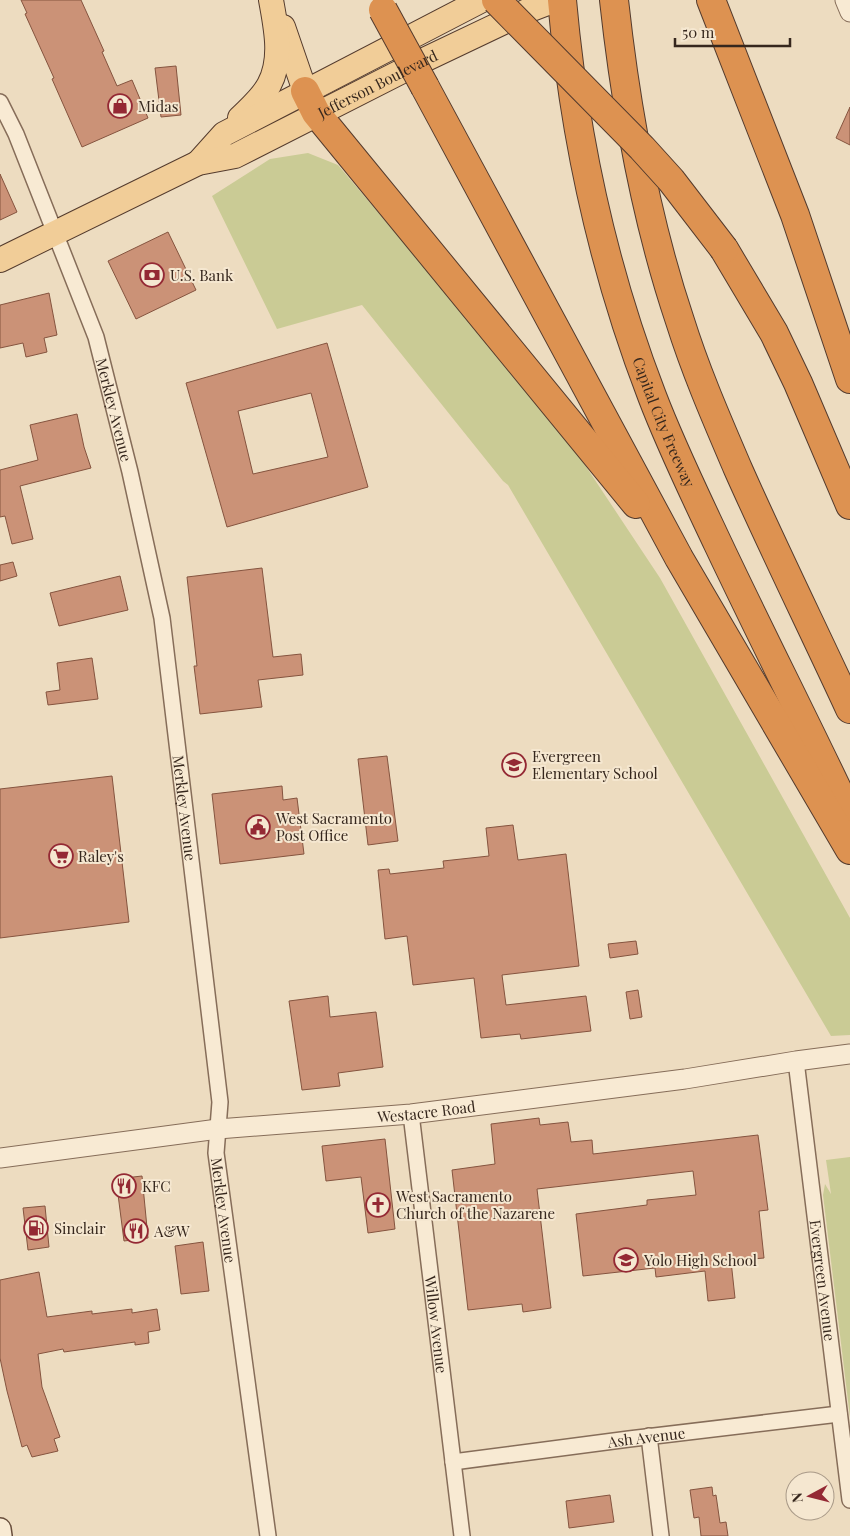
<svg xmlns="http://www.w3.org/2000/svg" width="850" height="1536" viewBox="0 0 850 1536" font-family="'Playfair Display',serif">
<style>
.green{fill:#cacb95}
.building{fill:#cb9277;stroke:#85543f;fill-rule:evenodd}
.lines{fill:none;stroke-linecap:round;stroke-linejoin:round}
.minor-casing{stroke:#866d59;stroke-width:18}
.tertiary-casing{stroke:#866d59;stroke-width:21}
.secondary-casing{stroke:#684e3c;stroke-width:24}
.primary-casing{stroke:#543b2d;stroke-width:26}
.motorway-casing{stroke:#543b2d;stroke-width:30}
.minor{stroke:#f8ead3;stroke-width:15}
.tertiary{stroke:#f8ead3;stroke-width:19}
.secondary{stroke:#f8ead3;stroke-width:21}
.primary{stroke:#f1cd98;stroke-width:24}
.motorway{stroke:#dd9251;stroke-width:28}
.motorway-bridge-casing{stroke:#543b2d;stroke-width:30;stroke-linecap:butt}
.motorway-bridge{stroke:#dd9251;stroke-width:28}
.labels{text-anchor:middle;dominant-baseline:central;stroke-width:4;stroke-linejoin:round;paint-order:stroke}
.street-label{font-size:15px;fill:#36271d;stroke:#f5e7d0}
.poi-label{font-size:15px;fill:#36271d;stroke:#f5e7d0;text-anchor:start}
</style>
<rect width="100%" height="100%" fill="#eddcc0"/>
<g class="green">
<polygon points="308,153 338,165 458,307 579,456 660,578 850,918 850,1035 831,1036 508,485 503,481 362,305 277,329 212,196 270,159"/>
<polygon points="850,1157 850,1417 823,1195 825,1184 831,1194 826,1160"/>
</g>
<g class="building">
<polygon points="21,0 81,0 104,51 102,52 117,86 132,80 148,118 82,147 52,79 54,78 25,14 27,13"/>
<polygon points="176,66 181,115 161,117 155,68"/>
<polygon points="850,107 850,145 836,138"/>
<polygon points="0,174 17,212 0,220"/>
<polygon points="168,232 196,290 136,319 108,261"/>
<polygon points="49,293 57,335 44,338 47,352 26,357 23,343 0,348 0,305"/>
<path d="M 327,343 L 368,487 L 227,527 L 186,383 ZM 311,393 L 328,457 L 253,474 L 238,411 Z"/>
<polygon points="77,414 84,447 91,468 20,486 33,539 12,544 5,516 0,517 0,470 38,460 30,425"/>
<polygon points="13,562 17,576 0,581 0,565"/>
<polygon points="262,568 273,657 301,654 303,675 258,680 262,707 200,714 194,666 197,666 187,577"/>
<polygon points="120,576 128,610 59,626 50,593"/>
<polygon points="92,658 98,699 48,705 46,692 60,690 57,663"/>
<polygon points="387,756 398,841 368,845 358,759"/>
<polygon points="112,776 129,922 0,938 0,789"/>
<polygon points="282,786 283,800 297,798 304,854 220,864 212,794"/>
<polygon points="513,825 518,860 566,854 579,966 502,975 506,1005 586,996 591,1031 521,1039 520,1034 481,1038 474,978 413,985 407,936 385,939 378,870 389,869 390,874 444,868 443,861 489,856 486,828"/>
<polygon points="636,941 638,954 610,958 608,944"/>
<polygon points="638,990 642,1017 630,1019 626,992"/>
<polygon points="328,996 330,1017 376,1012 383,1067 338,1073 340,1086 302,1090 289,1001"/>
<polygon points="539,1118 540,1125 568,1122 571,1142 592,1140 593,1154 758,1135 768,1210 759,1211 764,1258 731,1261 735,1298 708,1301 705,1271 656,1277 655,1268 583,1276 576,1214 647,1205 647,1200 696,1195 693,1171 537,1189 551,1308 523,1312 522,1304 468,1310 452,1170 495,1164 491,1124"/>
<polygon points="385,1139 395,1229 368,1233 361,1177 326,1181 322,1146"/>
<polygon points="142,1176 148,1238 124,1241 116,1179"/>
<polygon points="45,1206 49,1247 28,1250 23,1208"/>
<polygon points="203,1242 209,1291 181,1294 175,1246"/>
<polygon points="39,1272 47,1317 92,1311 92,1314 132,1309 132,1313 157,1309 160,1330 148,1332 149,1343 135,1345 135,1342 64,1352 63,1349 38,1354 42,1387 60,1437 54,1439 58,1451 32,1457 27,1445 22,1447 7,1391 0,1358 0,1280"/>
<polygon points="712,1487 713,1496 716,1495 720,1523 726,1522 728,1536 701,1536 699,1517 694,1518 690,1490"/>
<polygon points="610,1495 614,1522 569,1528 566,1501"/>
</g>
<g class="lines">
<g class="minor-casing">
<g id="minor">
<path id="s1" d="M 0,102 L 16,134 L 96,337 L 130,472 L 162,618 L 220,1102 L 216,1153 L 268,1536"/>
<path id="s2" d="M 796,1061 L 850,1500"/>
<path id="s3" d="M 411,1114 L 462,1536"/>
<polyline points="649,1436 661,1536"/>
<path id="s4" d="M 453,1462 L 629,1439 L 839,1414"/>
</g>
</g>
<g class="tertiary-casing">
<g id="tertiary">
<polyline points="845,0 850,12"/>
<path id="s5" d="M 0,1158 L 218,1129 L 411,1114 L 685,1079 L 796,1061 L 850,1054"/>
</g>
</g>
<g class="secondary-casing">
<polyline id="secondary" points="0,1529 1,1536"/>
</g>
<g class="primary-casing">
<g id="primary">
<polyline points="283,27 305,91"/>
<path d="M 240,118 C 250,108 262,98 269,85 C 283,59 276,28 271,0"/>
<polyline points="198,163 224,134 482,0"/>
<path id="s6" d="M 0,260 L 198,163 L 235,156 L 424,60 L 529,10 L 555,0"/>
</g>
</g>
<g class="motorway-casing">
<g id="motorway">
<path id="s7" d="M 562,0 C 574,135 603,269 652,396 C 671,446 695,495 718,544 C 761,635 807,725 850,816"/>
<path d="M 614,0 C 626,110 645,217 680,321 C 696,372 717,420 738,469 C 774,550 813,629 850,709"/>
<polyline points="711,0 795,215 850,379"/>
<polyline points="425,87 679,558 850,850"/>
<polyline points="305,91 316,113 636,504"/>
<polyline points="724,249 774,333 798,383 850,505"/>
</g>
</g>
<use href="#minor" class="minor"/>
<use href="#tertiary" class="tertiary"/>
<use href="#secondary" class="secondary"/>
<use href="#primary" class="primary"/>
<use href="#motorway" class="motorway"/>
<g class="motorway-bridge-casing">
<g id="motorway-bridge">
<polyline points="496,0 642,148 671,180 724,249"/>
<polyline points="383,10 425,87"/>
</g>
</g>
<use href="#motorway-bridge" class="motorway-bridge"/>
</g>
<defs>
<g id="shop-ring" transform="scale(1.25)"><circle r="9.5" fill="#f5e7d0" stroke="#942934" stroke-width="1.5"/><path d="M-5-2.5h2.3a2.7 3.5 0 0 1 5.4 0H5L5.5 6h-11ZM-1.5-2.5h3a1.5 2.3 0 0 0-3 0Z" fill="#942934"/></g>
<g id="bank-ring" transform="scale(1.25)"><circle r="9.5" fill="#f5e7d0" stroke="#942934" stroke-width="1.5"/><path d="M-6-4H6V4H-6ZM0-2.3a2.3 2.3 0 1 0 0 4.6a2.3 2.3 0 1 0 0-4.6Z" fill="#942934"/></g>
<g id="school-ring" transform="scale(1.25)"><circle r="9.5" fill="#f5e7d0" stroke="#942934" stroke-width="1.5"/><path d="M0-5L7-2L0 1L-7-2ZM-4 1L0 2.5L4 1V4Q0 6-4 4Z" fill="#942934"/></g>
<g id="civic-ring" transform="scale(1.25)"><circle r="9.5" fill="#f5e7d0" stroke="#942934" stroke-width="1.5"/><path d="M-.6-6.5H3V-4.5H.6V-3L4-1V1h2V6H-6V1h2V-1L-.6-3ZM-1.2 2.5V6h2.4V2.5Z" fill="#942934"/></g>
<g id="supermarket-ring" transform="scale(1.25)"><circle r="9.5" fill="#f5e7d0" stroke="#942934" stroke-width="1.5"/><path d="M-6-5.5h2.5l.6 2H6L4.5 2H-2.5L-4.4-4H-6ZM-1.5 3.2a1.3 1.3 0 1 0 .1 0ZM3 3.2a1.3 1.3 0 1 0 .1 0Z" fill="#942934"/></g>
<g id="restaurant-ring" transform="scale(1.25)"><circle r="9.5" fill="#f5e7d0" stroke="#942934" stroke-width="1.5"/><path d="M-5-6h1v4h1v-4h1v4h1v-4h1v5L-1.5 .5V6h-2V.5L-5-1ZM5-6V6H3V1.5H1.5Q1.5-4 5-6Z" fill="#942934"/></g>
<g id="church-ring" transform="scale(1.25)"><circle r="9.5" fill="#f5e7d0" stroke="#942934" stroke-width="1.5"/><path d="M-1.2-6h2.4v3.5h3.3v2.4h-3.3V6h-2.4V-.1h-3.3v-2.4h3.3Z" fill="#942934"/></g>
<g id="fuel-ring" transform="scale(1.25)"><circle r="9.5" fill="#f5e7d0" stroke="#942934" stroke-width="1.5"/><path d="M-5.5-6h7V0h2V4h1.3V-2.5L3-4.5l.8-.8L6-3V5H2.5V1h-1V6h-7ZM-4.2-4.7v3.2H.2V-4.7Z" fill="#942934"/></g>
</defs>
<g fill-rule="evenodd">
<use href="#shop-ring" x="120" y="106"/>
<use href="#bank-ring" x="152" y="275"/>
<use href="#school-ring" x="514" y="765"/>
<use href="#civic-ring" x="258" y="827"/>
<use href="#supermarket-ring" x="61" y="856"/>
<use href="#restaurant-ring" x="124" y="1186"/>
<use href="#church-ring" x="378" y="1205"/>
<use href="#fuel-ring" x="36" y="1228"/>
<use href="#restaurant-ring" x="136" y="1231"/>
<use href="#school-ring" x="626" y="1260"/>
</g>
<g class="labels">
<g class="street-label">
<text stroke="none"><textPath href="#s6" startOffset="418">Jefferson Boulevard</textPath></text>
<text stroke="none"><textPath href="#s1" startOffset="329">Merkley Avenue</textPath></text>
<text stroke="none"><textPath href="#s7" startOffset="436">Capital City Freeway</textPath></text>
<text stroke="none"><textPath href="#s1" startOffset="734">Merkley Avenue</textPath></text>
<text stroke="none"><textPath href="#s5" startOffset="429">Westacre Road</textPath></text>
<text stroke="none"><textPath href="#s1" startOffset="1139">Merkley Avenue</textPath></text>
<text stroke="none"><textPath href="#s2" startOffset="221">Evergreen Avenue</textPath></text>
<text stroke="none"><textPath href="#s3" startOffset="212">Willow Avenue</textPath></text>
<text stroke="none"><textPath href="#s4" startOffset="195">Ash Avenue</textPath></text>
</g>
<g class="poi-label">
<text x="138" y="106">Midas</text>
<text x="170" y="275">U.S. Bank</text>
<text x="532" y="756">Evergreen<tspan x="532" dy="17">Elementary School</tspan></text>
<text x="276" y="818">West Sacramento<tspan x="276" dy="17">Post Office</tspan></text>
<text x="78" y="856">Raley's</text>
<text x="142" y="1186">KFC</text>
<text x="396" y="1196">West Sacramento<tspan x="396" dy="17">Church of the Nazarene</tspan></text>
<text x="54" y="1228">Sinclair</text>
<text x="154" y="1231">A&amp;W</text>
<text x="644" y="1260">Yolo High School</text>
</g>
</g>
<g transform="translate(810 1496) rotate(263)"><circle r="24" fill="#f5e7d0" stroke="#a99a88"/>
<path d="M0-4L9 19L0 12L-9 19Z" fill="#942934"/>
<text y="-8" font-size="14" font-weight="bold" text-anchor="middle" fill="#36271d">N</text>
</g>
<path d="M675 38v8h115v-8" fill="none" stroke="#36271d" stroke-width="2.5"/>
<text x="682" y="38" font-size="15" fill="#36271d" stroke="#f5e7d0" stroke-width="4" paint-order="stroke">50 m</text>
</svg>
